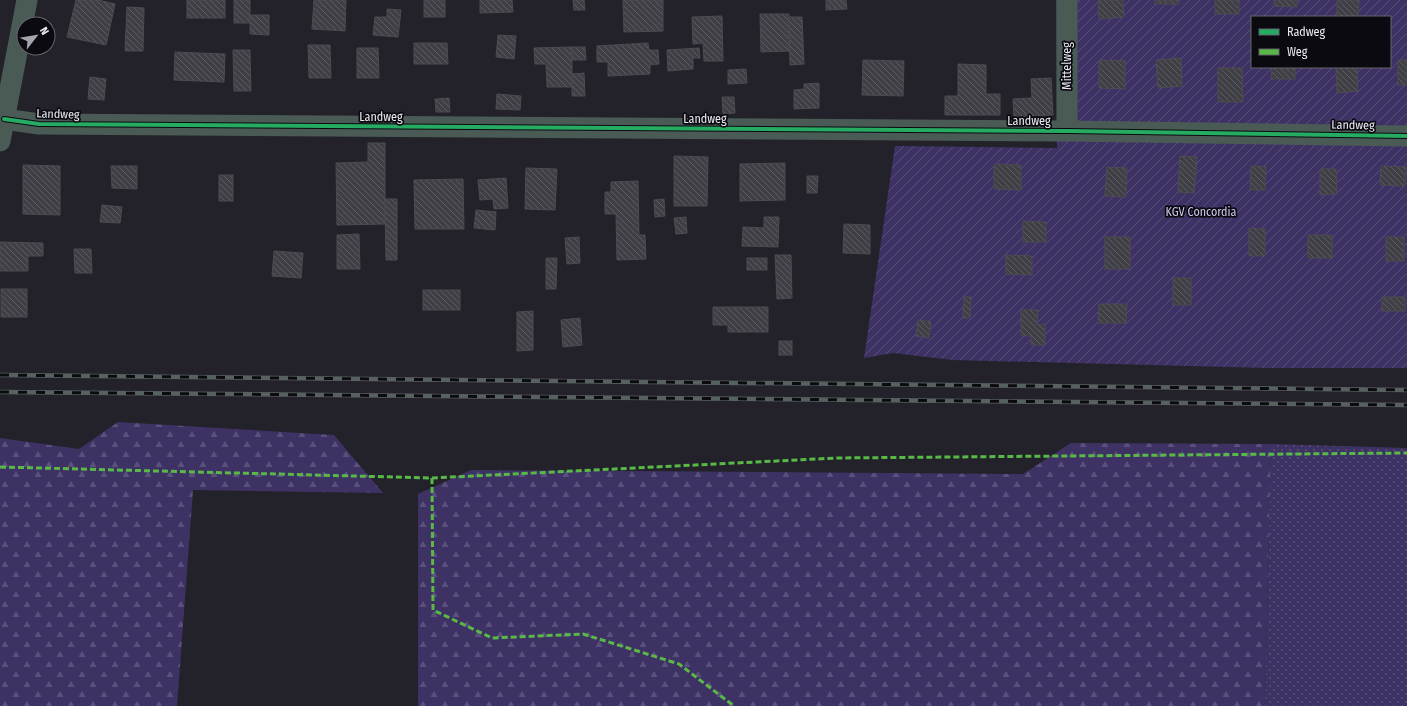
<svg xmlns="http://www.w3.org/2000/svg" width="1407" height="706" viewBox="0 0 1407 706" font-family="'Fira Sans Condensed',sans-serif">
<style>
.grass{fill:url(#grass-dots)}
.forest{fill:url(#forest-firs)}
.garden{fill:url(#garden-furrows);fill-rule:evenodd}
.building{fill:url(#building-back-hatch);stroke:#4c4b52}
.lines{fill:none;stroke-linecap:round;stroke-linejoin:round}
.street{stroke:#4a5b55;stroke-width:21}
.rail-casing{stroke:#576160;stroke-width:4.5}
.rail{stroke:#0b0a10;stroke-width:3;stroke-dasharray:9;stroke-linecap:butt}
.quiet{stroke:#58b947;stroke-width:3;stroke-dasharray:6 3;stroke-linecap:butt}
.cycleway-casing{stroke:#0b0a10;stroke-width:6}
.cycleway{stroke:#26ab63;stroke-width:4}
.labels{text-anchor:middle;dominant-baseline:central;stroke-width:3.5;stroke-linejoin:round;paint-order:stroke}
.street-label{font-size:12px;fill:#ecebf4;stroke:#0b0a10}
.park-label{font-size:12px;fill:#cdc7ef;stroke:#0b0a10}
</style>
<defs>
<pattern id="grass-dots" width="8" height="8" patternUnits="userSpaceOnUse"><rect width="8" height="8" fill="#3e3265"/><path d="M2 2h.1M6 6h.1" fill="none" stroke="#5a507c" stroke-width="1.8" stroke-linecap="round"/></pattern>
<pattern id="forest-firs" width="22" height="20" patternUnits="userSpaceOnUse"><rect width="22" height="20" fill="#3e3265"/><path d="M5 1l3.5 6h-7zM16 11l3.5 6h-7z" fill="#5a507c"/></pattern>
<pattern id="garden-furrows" width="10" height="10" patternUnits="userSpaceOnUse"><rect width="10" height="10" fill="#3e3265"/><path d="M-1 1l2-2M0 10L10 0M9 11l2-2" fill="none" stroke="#5a507c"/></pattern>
<pattern id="building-back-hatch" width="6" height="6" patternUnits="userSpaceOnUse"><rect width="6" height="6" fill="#403f45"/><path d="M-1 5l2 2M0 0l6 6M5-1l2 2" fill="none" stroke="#5c5b60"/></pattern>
</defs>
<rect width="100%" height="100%" fill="#23222a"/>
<polygon class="grass" points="1271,444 1407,448 1407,706 1265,706"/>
<g class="forest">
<polygon points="118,422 334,435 383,493 193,490 177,706 0,706 0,438 79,449"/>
<polygon points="1071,443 1271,444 1265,706 418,706 418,494 471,470 1023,474"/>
</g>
<path class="garden" d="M 1056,0 L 1407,0 L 1407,368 L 1266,368 L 953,360 L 893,353 L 864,358 L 895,146 L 1057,148 ZM 1252,17 L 1390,17 L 1390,67 L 1252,67 Z"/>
<g class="building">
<polygon points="76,0 98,0 115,4 106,45 67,37"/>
<rect x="187" y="0" width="38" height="18"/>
<rect x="234" y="0" width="16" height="23"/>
<polygon points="314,0 346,0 345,31 312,29"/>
<rect x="424" y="0" width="21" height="17"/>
<polygon points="480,0 512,0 513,12 480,13"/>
<polygon points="573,0 584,0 585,10 574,10"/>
<polygon points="623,0 663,0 663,31 624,32"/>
<polygon points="826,0 846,0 847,9 826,10"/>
<polygon points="1098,0 1123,0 1124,17 1099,19"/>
<rect x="1155" y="0" width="23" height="4"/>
<rect x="1215" y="0" width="24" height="14"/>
<polygon points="1274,0 1297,0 1297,7 1274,6"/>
<polygon points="1337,0 1359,0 1358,17 1337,17"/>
<polygon points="127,7 144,8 143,51 125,51"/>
<polygon points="387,9 401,10 398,37 373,35 375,17 387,17"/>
<polygon points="760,14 789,14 790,51 761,52"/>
<polygon points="250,15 269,15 269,35 250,34"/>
<polygon points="722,16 723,61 704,61 703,43 693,44 692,17"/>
<polygon points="789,17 802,17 804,64 790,65"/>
<polygon points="498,35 516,36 514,59 496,57"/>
<polygon points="414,43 447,43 448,64 414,64"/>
<polygon points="648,43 649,50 658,50 659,64 650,65 650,74 608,76 608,62 597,62 597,46"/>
<polygon points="308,45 330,45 331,78 309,78"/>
<polygon points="572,47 572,87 547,87 546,64 535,64 534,48"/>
<polygon points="572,47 585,47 586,60 572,60"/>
<polygon points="357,48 378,48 379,78 357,78"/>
<polygon points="699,48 700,58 693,58 693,69 668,71 667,50"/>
<polygon points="233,50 250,50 251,91 234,91"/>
<polygon points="175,52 225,54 224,82 174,80"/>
<polygon points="1181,58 1182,86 1158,88 1156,60"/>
<polygon points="863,60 904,61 903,96 862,95"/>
<polygon points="1099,60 1125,61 1125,89 1099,88"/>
<rect x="1398" y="60" width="9" height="25"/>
<polygon points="958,64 986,65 986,94 1000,94 1000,115 945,115 945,96 958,96"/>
<polygon points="1272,67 1295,67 1295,79 1271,79"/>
<polygon points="1336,67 1357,67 1358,91 1337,93"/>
<polygon points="1218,68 1242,68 1243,102 1218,102"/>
<polygon points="746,69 747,83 728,84 728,70"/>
<polygon points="584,73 585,96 572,96 572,74"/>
<polygon points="90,77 106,79 104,100 88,99"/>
<polygon points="1051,78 1053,115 1014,117 1013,99 1032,98 1031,79"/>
<polygon points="819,83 819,108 794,109 794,90 804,89 804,84"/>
<polygon points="497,94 521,96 520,110 496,109"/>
<polygon points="722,97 734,97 735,113 723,114"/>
<polygon points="449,98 450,112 436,112 435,99"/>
<polygon points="368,143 385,143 385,224 337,225 336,163 368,162"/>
<polygon points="674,156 708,157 707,206 674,206"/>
<polygon points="1180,156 1197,157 1194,193 1178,192"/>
<polygon points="785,163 785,200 740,201 740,164"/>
<polygon points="994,164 1021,165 1021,190 994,189"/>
<polygon points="23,165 60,166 60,215 23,214"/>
<polygon points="111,166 137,166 137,189 112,188"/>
<polygon points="1251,166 1266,167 1265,190 1250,190"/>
<polygon points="1381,166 1406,167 1405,186 1380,185"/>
<polygon points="1107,167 1127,168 1126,197 1105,196"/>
<polygon points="526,168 557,169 555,210 525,209"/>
<polygon points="1320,169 1336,169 1337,194 1320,195"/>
<rect x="219" y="175" width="14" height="26"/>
<polygon points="807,176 818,176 817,193 807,193"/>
<polygon points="506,178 508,208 494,209 493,199 480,200 478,180"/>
<polygon points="463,179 464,229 415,229 414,180"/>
<polygon points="638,181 639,235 645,235 646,259 617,260 616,214 605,214 605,192 611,192 611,182"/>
<polygon points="385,199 397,199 397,260 386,260"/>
<polygon points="664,199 665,216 655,217 654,200"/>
<polygon points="102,205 122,207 120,223 100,222"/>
<polygon points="476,210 496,212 495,230 474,228"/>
<polygon points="686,217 687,233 676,234 674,218"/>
<polygon points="764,217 779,217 778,247 742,246 743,227 764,228"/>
<polygon points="1023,221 1046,222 1046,242 1023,242"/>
<polygon points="844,224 870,225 870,254 843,253"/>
<polygon points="1249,228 1265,229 1265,256 1249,256"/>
<polygon points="359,234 360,269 337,269 337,235"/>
<rect x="1308" y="235" width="24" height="23"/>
<polygon points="579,237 580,263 567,264 565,238"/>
<rect x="1105" y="237" width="25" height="32"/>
<rect x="1386" y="237" width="18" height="24"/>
<polygon points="0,242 43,243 43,256 28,256 28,271 0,271"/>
<polygon points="74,249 91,249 92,273 75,273"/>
<polygon points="274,251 303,253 301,278 272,276"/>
<polygon points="775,255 791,255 792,298 777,299"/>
<polygon points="1006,255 1032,256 1032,275 1006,274"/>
<polygon points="546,258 557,258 556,289 546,289"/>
<rect x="747" y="258" width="20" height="12"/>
<rect x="1173" y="278" width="18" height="27"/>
<rect x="1" y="289" width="26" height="28"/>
<rect x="423" y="290" width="37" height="20"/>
<polygon points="964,297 971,297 970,318 963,318"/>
<rect x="1382" y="297" width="23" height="14"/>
<polygon points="1099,304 1127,304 1126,323 1098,323"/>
<polygon points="713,307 768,307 768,332 728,332 728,325 713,325"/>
<polygon points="1021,310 1038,310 1037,325 1045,324 1045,345 1031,345 1031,336 1021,336"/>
<polygon points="533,311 533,350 517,351 517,312"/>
<polygon points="580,318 582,345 563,347 561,320"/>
<polygon points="918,320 931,322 929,338 916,336"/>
<rect x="779" y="341" width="13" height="14"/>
</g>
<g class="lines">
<g class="street">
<polyline points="4,119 39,124 1067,131 1407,136"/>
<polyline points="1067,131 1067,0"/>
<polyline points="0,141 27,0"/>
</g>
<g class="rail-casing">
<g id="rail">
<polyline points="0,375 1407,390"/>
<polyline points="0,392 1407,405"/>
</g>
</g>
<use href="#rail" class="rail"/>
<g class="quiet">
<polyline points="0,467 432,478 837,458 1407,453"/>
<polyline points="432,478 433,610 492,638 583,634 679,664 734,706"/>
</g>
<g class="cycleway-casing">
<polyline id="cycleway" points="4,119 39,124 1067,131 1407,136"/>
</g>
<use href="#cycleway" class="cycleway"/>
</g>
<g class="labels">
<g class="street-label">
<text transform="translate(1067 66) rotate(-90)">Mittelweg</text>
<text transform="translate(58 114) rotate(2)">Landweg</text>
<text x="381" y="117">Landweg</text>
<text x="705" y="119">Landweg</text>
<text x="1029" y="121">Landweg</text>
<text transform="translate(1353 125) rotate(1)">Landweg</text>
</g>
<g class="park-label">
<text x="1201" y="212">KGV Concordia</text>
</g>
</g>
<rect x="1251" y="16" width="140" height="52" fill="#0b0a10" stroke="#65646b"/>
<rect x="1259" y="29" width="20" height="6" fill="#26ab63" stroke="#65646b"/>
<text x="1287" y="36" font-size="12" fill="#ecebf4">Radweg</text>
<rect x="1259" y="49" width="20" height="6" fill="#58b947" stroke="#65646b"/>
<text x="1287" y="56" font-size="12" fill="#ecebf4">Weg</text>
<g transform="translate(36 36) rotate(59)"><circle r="19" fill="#0b0a10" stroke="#65646b"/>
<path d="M0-3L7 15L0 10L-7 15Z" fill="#a6a5ad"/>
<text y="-6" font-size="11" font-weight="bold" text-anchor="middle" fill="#ecebf4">N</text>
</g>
</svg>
